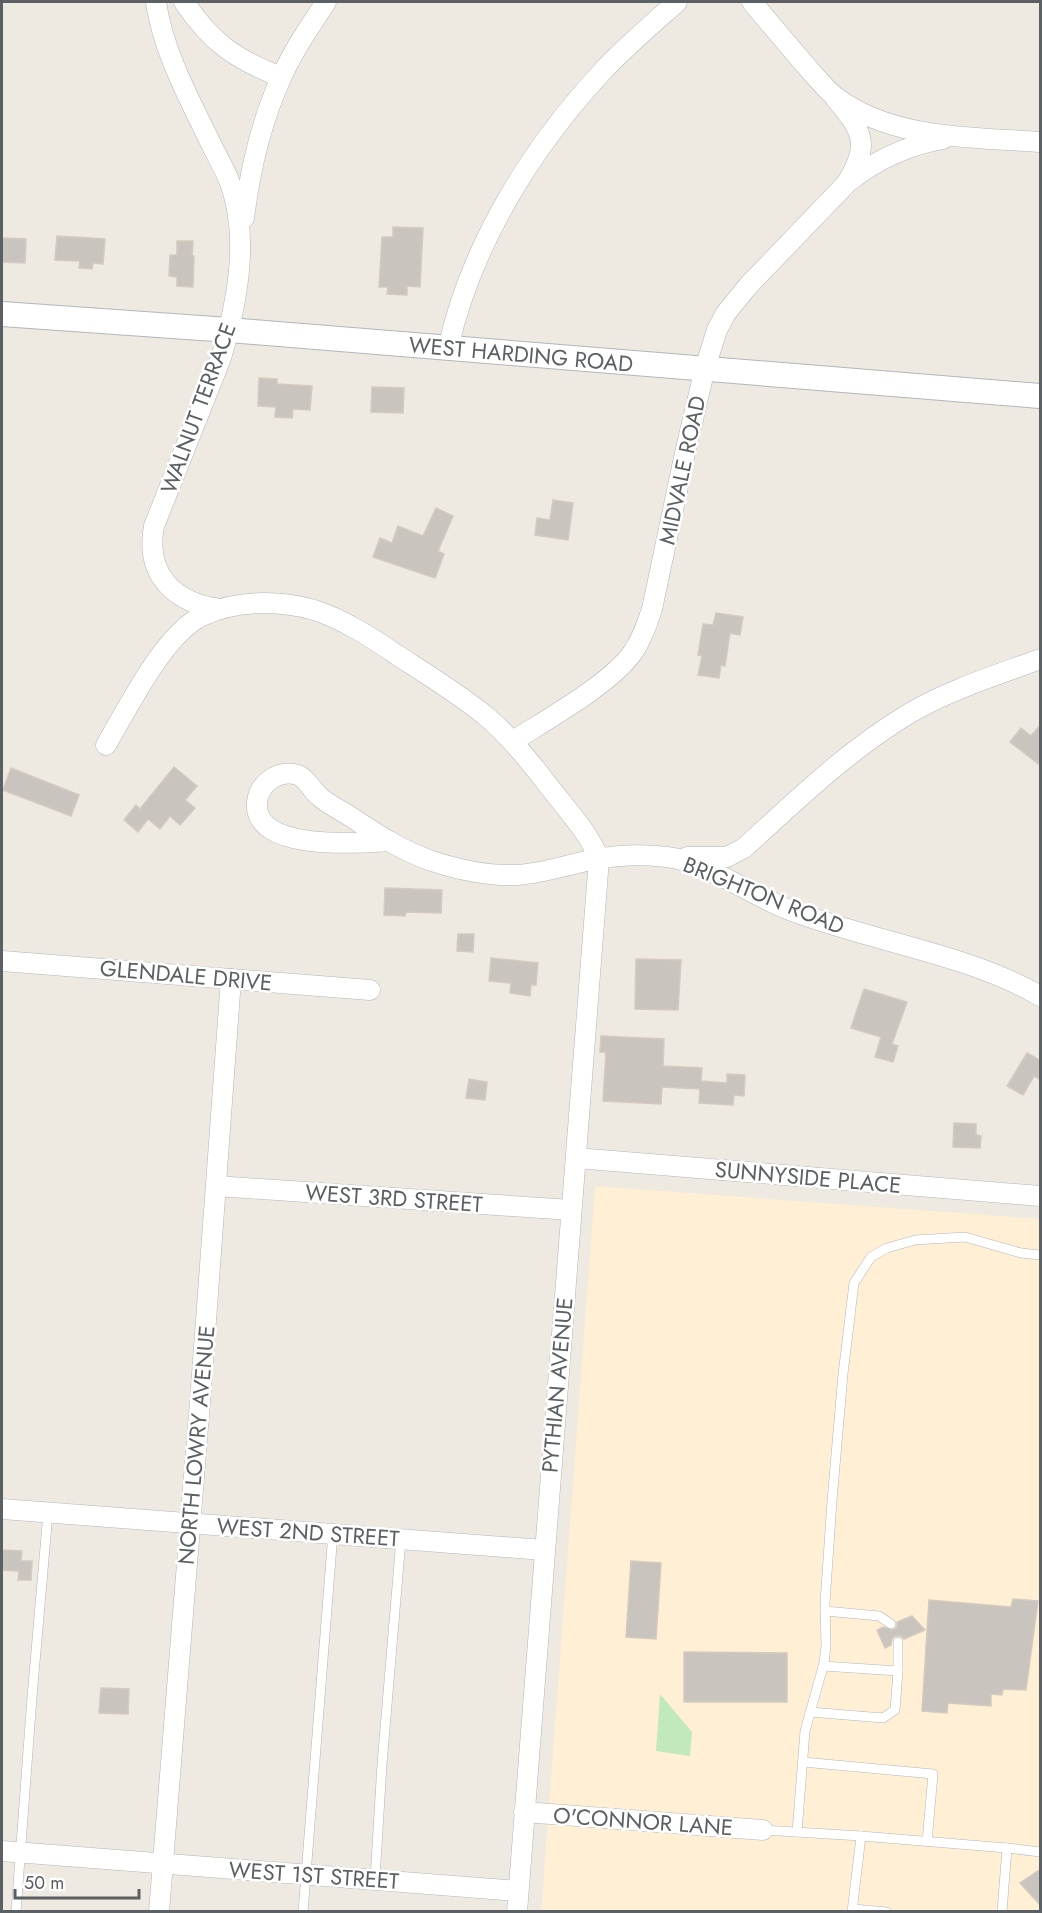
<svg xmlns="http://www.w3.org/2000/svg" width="1042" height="1913" viewBox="0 0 1042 1913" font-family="Jost,sans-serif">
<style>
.commercial{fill:#ffefd5}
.green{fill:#c2e9ba}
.building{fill:#c9c4be;stroke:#d4cabf;stroke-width:1.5}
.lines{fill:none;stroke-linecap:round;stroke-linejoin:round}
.service-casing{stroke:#b2b6ba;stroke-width:10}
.minor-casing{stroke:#b2b6ba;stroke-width:21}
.tertiary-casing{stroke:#b2b6ba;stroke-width:26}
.service{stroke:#fff;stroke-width:9}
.minor{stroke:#fff;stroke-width:20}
.tertiary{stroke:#fff;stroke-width:24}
.labels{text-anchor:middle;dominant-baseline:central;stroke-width:5;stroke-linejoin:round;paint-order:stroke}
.street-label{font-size:22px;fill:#5a6064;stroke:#fff}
</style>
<rect width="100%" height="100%" fill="#eee9e1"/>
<polygon class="commercial" points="595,1186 1040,1219 1040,1911 541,1912"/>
<polygon class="green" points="660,1694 692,1732 690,1756 656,1751"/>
<g class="building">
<polygon points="393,227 423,228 420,287 407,286 407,295 387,294 388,287 379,287 382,237 393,237"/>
<polygon points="57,236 105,239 103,264 93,263 92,269 79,268 80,261 55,260"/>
<polygon points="2,238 26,239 25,263 2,262"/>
<polygon points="177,241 193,241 192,256 194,256 193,287 177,286 177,277 169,276 170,255 177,255"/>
<polygon points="259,378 277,379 277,384 312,386 310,410 293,409 292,418 275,417 276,407 258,406"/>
<polygon points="372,387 404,388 403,413 371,412"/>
<polygon points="553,500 573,503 568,540 535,535 537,518 550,520"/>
<polygon points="436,508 453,516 438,551 444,554 435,578 373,557 380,538 392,543 398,526 423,536"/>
<polygon points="716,613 743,617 740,635 730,633 725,666 721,665 719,678 698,675 702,656 698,655 703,624 713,625"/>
<polygon points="1041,724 1041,766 1010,742 1021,728 1031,736"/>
<polygon points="174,767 197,786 185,800 195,808 180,825 170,816 160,829 148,819 138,832 124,820 136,805 140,809"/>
<polygon points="11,768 79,795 71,816 3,790"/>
<polygon points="385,888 442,890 441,913 406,912 405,916 384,915"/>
<polygon points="458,934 474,934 473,952 457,951"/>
<polygon points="491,958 538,963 536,985 531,985 530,996 510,993 511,983 489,981"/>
<polygon points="636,959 681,960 678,1010 635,1009"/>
<polygon points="864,989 907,1002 892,1044 898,1046 893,1062 875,1057 881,1037 851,1028"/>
<polygon points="601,1036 664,1039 663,1066 702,1068 701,1081 727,1083 727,1074 745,1075 744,1096 734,1095 733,1105 699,1103 700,1089 662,1087 661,1104 603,1101 606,1052 600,1052"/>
<polygon points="1027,1053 1041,1061 1041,1080 1034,1076 1023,1095 1007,1086"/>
<polygon points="469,1079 487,1082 485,1100 466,1098"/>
<polygon points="954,1123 976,1124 976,1135 981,1136 980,1148 953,1147"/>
<polygon points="2,1550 22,1551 21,1561 32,1561 31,1580 18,1580 19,1571 2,1570"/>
<polygon points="631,1561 661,1563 656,1639 626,1637"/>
<polygon points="1013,1599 1038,1601 1026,1690 1003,1689 1002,1695 991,1694 991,1706 948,1703 947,1713 922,1711 929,1600 1011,1607"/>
<polygon points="912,1616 925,1630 904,1639 901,1636 895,1636 892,1639 891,1645 885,1648 877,1630 883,1627 893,1630 897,1627 897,1622"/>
<polygon points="684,1652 787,1653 787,1702 684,1702"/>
<polygon points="101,1688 129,1689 128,1714 99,1713"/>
<polygon points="1041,1869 1041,1906 1020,1883"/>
</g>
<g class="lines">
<g class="service-casing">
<g id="service">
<polyline points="825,1611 879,1616 891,1624"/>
<polyline points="898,1642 898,1671"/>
<polyline points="810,1712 883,1718 895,1710 898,1671 823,1666"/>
<polyline points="803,1762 933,1774 927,1842"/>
<polyline points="763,1830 861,1836 852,1912"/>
<polyline points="797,1832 805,1731 824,1663 826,1646 825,1603 832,1501 843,1374 854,1283 871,1257 887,1248 915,1240 965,1237 1021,1253 1040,1255"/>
<polyline points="861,1836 1007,1848 1002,1912"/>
<polyline points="1007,1848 1040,1852"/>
<polyline points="375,1879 382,1764 401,1539"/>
<polyline points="853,1909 887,1912"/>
<polyline points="16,1912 32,1697 48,1513"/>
<polyline points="303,1912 333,1533"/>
</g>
</g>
<g class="minor-casing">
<g id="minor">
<path d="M 156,2 C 163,52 190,100 212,146 C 218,158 225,170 230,183 C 250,238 237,303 221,358 L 154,526 C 145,574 173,602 219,609"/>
<path d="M 184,2 C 212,43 235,59 281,77"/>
<path d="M 752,2 C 772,26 793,51 814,75 C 821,82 828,92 837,98 C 894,140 973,137 1040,142"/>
<path d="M 851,180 C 878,159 909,145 943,139"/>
<path d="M 244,218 C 250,170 261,122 281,78 C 293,51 310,26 326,2"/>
<path d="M 448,348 C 471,246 530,150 600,74 C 624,48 651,25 677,2"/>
<path d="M 513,741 C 546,720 612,683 633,652 C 642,639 647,624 652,609 L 685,453 L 705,368 L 717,330 L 726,313 L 748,286 L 846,184 C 871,145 863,131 835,98"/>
<path d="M 106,745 C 128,708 164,634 202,616 C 236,600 278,600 314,610 C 343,619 372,638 397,655 C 428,675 459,694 487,717 C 515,741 536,770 559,799 C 574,818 590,836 599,859 L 517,1912"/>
<path d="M 389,841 C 359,843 252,852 257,802 C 259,783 279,769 298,775 C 308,779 311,790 319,796 C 327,804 339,809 348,815 C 375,833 402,851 432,861 C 459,870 489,876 517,875 C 544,873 570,864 596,859 C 619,855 644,854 667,857 C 703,861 752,895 787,909 C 868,941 966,953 1040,996"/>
<path d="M 687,857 L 727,857 L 744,848 C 797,800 848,750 910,713 C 951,689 997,675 1040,659"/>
<polyline points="2,961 370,990"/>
<polyline points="576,1158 1040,1196"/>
<polyline points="216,1186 571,1210"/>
<polyline points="2,1509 544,1550"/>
<polyline points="524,1812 763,1830"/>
<polyline points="2,1851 518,1891"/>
<polyline points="159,1912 200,1402 231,979"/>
</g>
</g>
<g class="tertiary-casing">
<polyline id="tertiary" points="2,314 229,330 1040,396"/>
</g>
<use href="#service" class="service"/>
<use href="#minor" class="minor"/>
<use href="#tertiary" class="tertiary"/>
</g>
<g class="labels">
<g class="street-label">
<text transform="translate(521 354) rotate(5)">WEST HARDING ROAD</text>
<text transform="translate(198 408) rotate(-70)">WALNUT TERRACE</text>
<text transform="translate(682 470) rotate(-78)">MIDVALE ROAD</text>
<text transform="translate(764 895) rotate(22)">BRIGHTON ROAD</text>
<text transform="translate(186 975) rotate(5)">GLENDALE DRIVE</text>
<text transform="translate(808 1177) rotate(5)">SUNNYSIDE PLACE</text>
<text transform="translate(394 1198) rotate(4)">WEST 3RD STREET</text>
<text transform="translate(557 1385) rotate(-85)">PYTHIAN AVENUE</text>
<text transform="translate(196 1445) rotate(-85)">NORTH LOWRY AVENUE</text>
<text transform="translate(308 1532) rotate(4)">WEST 2ND STREET</text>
<text transform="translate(643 1821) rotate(4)">O'CONNOR LANE</text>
<text transform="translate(314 1875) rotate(4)">WEST 1ST STREET</text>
</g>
</g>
<rect width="1042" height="1913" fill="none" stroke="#5a6064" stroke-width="6"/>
<path d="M15 1889v9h124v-9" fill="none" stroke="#5a6064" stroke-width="3"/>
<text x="24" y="1889" font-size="18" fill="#5a6064" stroke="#ffffff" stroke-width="4.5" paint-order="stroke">50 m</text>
</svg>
